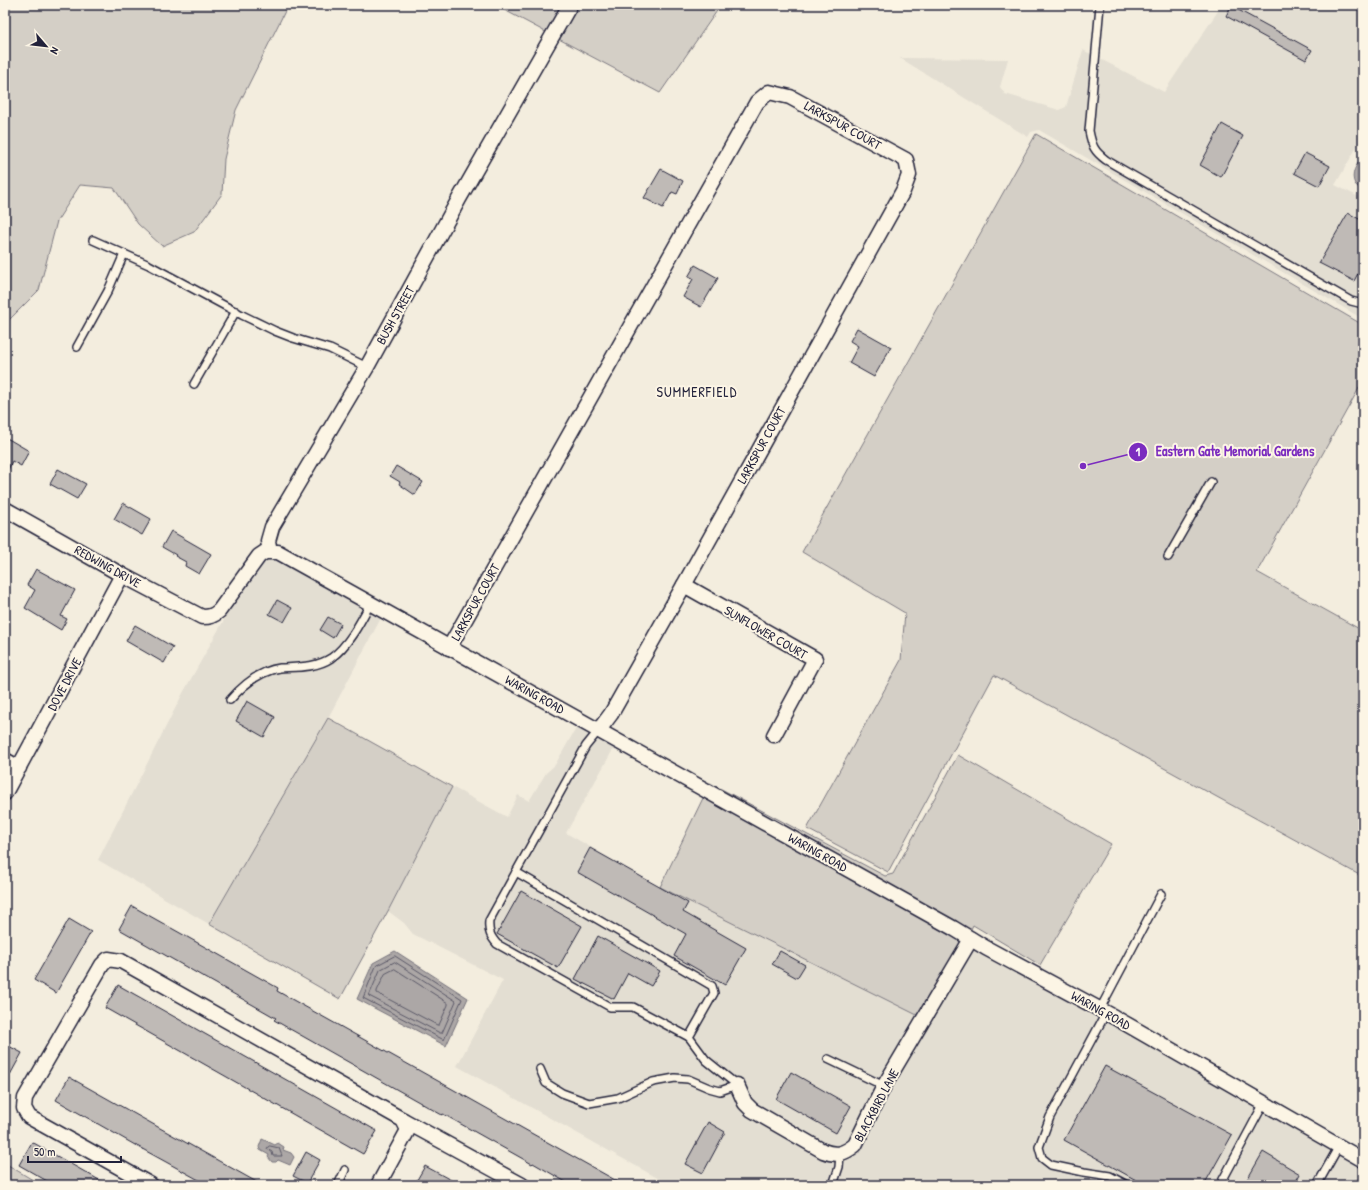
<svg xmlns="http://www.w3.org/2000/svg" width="1368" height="1190" viewBox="0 0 1368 1190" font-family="'Patrick Hand',sans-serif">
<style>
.built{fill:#e3ded2}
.green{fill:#d4cfc6;stroke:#7b7880}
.water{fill:#aca7a6;stroke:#75727b}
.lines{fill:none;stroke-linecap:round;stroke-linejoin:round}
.shore{stroke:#595766;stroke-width:1}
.building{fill:#bfbab6;stroke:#22223b}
.service-casing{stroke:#22223b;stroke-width:10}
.minor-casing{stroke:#22223b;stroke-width:17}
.service{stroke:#fcf5e5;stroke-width:7}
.minor{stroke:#fcf5e5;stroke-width:14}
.labels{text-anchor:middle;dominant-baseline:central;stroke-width:4;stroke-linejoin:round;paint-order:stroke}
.street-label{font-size:13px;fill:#22223b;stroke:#fcf5e5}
.neighbourhood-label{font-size:14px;letter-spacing:1px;fill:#22223b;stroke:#fcf5e5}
.leader{fill:none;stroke:#7b2cbf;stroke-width:1.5}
.callout-dot{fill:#7b2cbf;stroke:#fcf5e5;stroke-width:1.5}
.mark-label{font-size:12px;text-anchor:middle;font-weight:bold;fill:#fff}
.callout-label{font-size:14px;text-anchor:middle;font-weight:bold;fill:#7b2cbf;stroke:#fcf5e5;stroke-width:4;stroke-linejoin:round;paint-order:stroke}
</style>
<rect width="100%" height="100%" fill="#f3edde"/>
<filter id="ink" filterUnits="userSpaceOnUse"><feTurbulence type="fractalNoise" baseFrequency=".025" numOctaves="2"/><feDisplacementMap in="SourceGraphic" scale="8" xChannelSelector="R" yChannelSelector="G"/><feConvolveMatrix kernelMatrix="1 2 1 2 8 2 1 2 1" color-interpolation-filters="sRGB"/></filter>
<g filter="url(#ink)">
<g class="built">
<polygon points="1222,5 1363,5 1363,141 1358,145 1335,185 1363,199 1363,319 1039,130 1031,132 1028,137 900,58 1008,59 1000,87 1005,94 1059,110 1066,107 1083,50 1164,92"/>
<polygon points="269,558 276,558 381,618 328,718 209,924 98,860 183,693 233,604 264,561"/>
<polygon points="578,725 615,746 566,833 660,887 917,1015 939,980 878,1082 849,1140 844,1145 838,1147 825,1145 756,1106 751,1100 741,1078 728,1081 733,1093 739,1105 841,1160 853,1155 861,1148 891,1089 975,948 1111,1022 1363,1167 1363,1185 670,1185 457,1066 503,980 413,934 404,923 388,911 452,787 507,817 518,795 529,801 546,773 555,765"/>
</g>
<g class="green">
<polygon points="5,5 288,5 236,110 224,159 222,194 194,232 162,246 138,224 114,188 80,185 57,221 39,290 6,323"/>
<polygon points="495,5 721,5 660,93"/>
<polygon points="1036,134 1363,325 1363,381 1257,572 1363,631 1363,877 994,675 888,872 807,829 901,660 905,613 802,552"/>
<polygon points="328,718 452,787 388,911 340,999 209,924"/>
<polygon points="958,755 1111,844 1040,965 973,925 970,931 709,784 710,783 885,876 893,874"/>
<polygon points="704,796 962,941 917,1015 660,887"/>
<polygon points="5,1164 8,1165 41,1185 5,1185"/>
</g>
<g class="water">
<path d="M 1363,157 L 1363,191 C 1361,189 1357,187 1355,184 C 1350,175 1356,164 1363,157 Z"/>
<polygon points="395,951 468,998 446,1046 357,999 373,963"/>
<polygon points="262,1139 275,1145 278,1143 284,1147 283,1150 291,1153 294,1157 290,1165 278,1160 276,1162 272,1162 268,1157 269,1155 260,1150 259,1147"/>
</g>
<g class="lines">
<g class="shore">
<polygon points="395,956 462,999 444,1040 363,998 376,966"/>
<polygon points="395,962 456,1001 442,1033 440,1033 369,996 380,970"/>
<polygon points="395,969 448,1003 448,1005 439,1025 437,1025 377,993 377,991 385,974"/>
<polygon points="270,1146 279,1148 282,1156 273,1156 272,1152 267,1149 268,1147"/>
</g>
</g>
<g class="building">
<polygon points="1231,6 1312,50 1306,60 1226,16"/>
<polygon points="1222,124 1243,136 1221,177 1200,165"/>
<polygon points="1305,153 1330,166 1319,186 1294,173"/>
<polygon points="661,169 683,181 677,194 672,192 663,208 644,198"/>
<polygon points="1348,213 1363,221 1363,264 1354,281 1319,263"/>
<polygon points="695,265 718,278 701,307 683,297 693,279 688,277"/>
<polygon points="857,328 891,347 874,377 849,363 858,346 850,341"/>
<polygon points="5,437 29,451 21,466 12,461 5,477"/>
<polygon points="396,466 423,482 415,495 399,484 400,482 390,476"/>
<polygon points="58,469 86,484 77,499 50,484"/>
<polygon points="123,503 151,519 142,535 114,519"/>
<polygon points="171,531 211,554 199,574 185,566 186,562 175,556 176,555 162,547"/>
<polygon points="36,569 75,590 61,616 67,619 61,630 25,608 35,590 27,585"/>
<polygon points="277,600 292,608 284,622 269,614"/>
<polygon points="328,617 341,624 333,638 320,630"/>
<polygon points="135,625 173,647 164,663 126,641"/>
<polygon points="247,701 275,717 264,737 236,721"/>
<polygon points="590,848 688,903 683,912 746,948 725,985 674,956 686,934 577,872"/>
<polygon points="521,891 582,926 558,968 497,934"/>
<polygon points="132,906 278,988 277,991 624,1185 571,1185 533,1163 532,1164 443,1114 442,1115 274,1020 276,1018 119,929"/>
<polygon points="69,919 91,932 56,993 34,980"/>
<polygon points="598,936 660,971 651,986 628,973 614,999 575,979"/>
<polygon points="780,951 805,965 797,978 772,964"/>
<polygon points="118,985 377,1131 363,1154 105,1008"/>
<polygon points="5,1044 22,1053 5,1084"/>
<polygon points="1105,1066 1232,1135 1204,1185 1145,1185 1064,1140"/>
<polygon points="791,1072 851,1106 836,1133 776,1099"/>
<polygon points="69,1077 158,1127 262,1185 208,1185 135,1145 56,1100"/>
<polygon points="708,1122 725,1132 703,1173 685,1164"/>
<polygon points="32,1142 108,1185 54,1185 19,1165"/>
<polygon points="306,1152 320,1160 307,1183 293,1176"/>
<polygon points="1263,1152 1300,1174 1294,1185 1244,1185"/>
<polygon points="425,1166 460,1185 414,1185"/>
</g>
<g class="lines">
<g class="service-casing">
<g id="service">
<path d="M 1100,5 L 1089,131 C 1092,146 1094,151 1106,160 L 1351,301 L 1363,304"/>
<polyline points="93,240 149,265 242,315 275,331 293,338 330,349 367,367"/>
<polyline points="77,347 108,291 124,254"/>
<polyline points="194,384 236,311"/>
<polyline points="1168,557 1211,482"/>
<path d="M 230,700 C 243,685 259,671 280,668 C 297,667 316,668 331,658 C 348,646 360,623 370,604"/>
<polyline points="599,730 586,746 516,872 712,986 714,993 689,1037 706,1060 737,1085"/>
<path d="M 516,872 L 489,921 C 488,932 491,937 497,944 L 610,1007 L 633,1007 L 689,1037"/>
<polyline points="1100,1009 1161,894"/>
<polyline points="1106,1013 1050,1117 1039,1147 1042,1158 1051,1165 1084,1172 1110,1176 1127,1185"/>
<polyline points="828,1059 884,1086"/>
<polyline points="540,1069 546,1083 562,1093 589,1103 618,1098 653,1082 675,1078 688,1079 709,1088 720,1091 737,1085"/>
<polyline points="338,1185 345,1170"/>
<polyline points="833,1185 839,1167 840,1154"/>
<polyline points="1220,1185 1264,1103"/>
<polyline points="1317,1185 1339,1146"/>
<polyline points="1354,1185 1363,1184"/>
</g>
</g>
<g class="minor-casing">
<g id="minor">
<path d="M 5,509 L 122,575 L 202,617 C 210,617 213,616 219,611 L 259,556 L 265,552 L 278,552 L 953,928 L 986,948 L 1114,1017 L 1363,1160"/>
<polyline points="270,551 268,541 272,527 367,367 459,199 570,5"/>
<polyline points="684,585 815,659 774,735"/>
<polyline points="449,648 757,102 769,92 790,97 906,160 909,175 903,191 684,585 611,714 599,730"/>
<polyline points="5,760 19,768"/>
<polyline points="5,793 122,575"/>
<path d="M 737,1085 L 745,1103 L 752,1110 L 823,1151 C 836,1156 844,1154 855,1145 L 884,1086 L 971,939"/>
<polyline points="403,1120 522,1185"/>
<polyline points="151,1185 29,1117 24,1108 25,1098 102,965 108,959 121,961 403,1120 408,1130 378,1185"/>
</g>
</g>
<use href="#service" class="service"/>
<use href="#minor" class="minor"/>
</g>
</g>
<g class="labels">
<g class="street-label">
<text transform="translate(843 125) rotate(29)">LARKSPUR COURT</text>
<text transform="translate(395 315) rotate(-61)">BUSH STREET</text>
<text transform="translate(761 445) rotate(-61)">LARKSPUR COURT</text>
<text transform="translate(108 566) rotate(29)">REDWING DRIVE</text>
<text transform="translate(475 602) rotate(-61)">LARKSPUR COURT</text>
<text transform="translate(766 632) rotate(30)">SUNFLOWER COURT</text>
<text transform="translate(64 684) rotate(-62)">DOVE DRIVE</text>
<text transform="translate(535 694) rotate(29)">WARING ROAD</text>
<text transform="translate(818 852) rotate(29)">WARING ROAD</text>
<text transform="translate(1101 1010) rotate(29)">WARING ROAD</text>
<text transform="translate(876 1105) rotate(-62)">BLACKBIRD LANE</text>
</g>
<g class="neighbourhood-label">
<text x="697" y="391">SUMMERFIELD</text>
</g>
</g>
<path class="leader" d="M1083 466L1138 452"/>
<g class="callout-dot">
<circle cx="1083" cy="466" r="4"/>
<circle cx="1138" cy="452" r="10"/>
</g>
<g class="mark-label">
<text x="1138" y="456">1</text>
</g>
<g class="callout-label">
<text x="1235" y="456">Eastern Gate Memorial Gardens</text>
</g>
<rect width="1368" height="1190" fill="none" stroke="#fcf5e5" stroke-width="20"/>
<rect x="10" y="10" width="1348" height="1170" fill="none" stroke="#22223b" stroke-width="1.5" filter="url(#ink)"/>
<g transform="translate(46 46) rotate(118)" stroke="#fcf5e5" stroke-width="3" paint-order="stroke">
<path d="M0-3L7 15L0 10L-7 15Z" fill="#22223b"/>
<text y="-6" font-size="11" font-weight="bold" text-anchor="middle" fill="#22223b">N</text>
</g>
<path d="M28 1156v6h93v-6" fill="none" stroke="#22223b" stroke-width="2"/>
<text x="34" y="1156" font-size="12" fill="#22223b" stroke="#fcf5e5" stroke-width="3" paint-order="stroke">50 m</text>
</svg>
